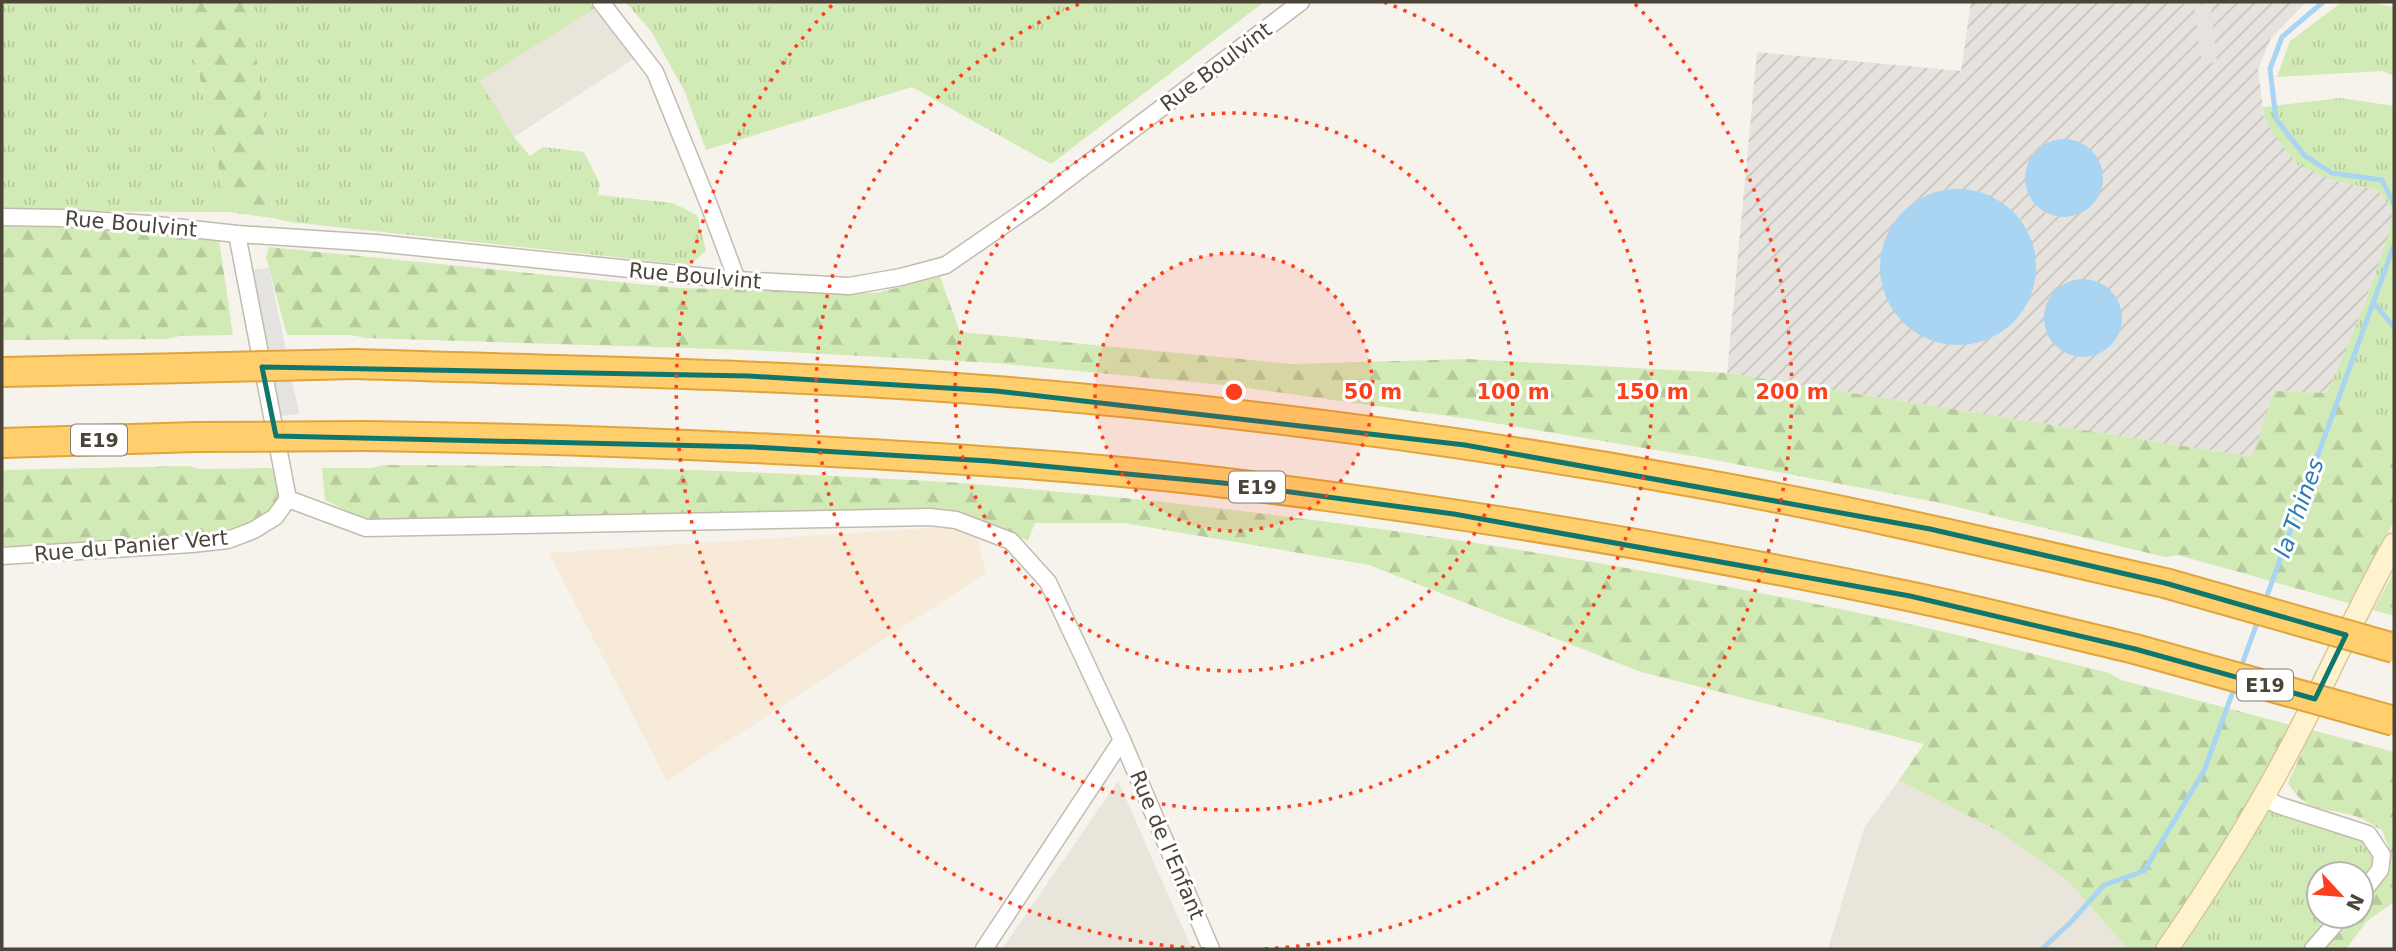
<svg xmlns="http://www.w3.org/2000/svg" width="2396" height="951" viewBox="0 0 2396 951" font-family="'DejaVu Sans',sans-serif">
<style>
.residential{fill:#eae5da}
.commercial{fill:#f7ead8}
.industrial{fill:url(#industrial-furrows)}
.grass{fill:url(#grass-tufts)}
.forest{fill:url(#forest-firs)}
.parking{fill:#e5e3e0}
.water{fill:#a9d4f2}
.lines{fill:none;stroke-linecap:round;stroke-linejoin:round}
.stream{stroke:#a9d4f2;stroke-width:5}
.minor-casing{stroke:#c2bbae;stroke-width:19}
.secondary-casing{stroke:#d6c79b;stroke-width:24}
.motorway-casing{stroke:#e0a43c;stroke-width:32}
.minor{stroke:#fff;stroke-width:16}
.secondary{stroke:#fff3cd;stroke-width:21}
.motorway{stroke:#ffcf6e;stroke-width:28}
.motorway-bridge-casing{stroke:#e0a43c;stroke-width:32;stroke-linecap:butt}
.motorway-bridge{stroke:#ffcf6e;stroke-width:28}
.marked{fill:none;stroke:#0f766e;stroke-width:5;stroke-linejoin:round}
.ring{fill:none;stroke:#fc3f1d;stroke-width:3.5;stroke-dasharray:3.5 7}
.labels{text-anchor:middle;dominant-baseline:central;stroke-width:6;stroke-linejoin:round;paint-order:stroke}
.shield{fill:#fff;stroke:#817c74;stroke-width:2}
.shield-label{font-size:19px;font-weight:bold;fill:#4b4439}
.street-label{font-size:21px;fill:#4b4439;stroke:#fff}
.water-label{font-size:23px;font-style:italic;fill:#2e7ab2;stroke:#fff}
.centre{fill:#fc3f1d;stroke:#fff;stroke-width:3.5}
.ring-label{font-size:21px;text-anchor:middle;font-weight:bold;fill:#fc3f1d;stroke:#fff;stroke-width:6;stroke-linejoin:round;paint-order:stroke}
</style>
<defs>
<pattern id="industrial-furrows" width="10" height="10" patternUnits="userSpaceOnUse" patternTransform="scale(1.75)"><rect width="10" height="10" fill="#e6e2dd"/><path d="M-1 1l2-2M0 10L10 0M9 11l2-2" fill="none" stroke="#c7c3be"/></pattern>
<pattern id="grass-tufts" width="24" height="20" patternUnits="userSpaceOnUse" patternTransform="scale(1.75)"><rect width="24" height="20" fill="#d2eab5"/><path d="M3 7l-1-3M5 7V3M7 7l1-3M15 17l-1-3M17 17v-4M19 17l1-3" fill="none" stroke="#b6ca9c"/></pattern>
<pattern id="forest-firs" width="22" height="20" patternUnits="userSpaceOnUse" patternTransform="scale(1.75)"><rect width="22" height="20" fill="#d2eab5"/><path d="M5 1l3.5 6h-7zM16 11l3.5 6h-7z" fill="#b6ca9c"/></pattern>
</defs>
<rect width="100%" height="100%" fill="#f6f3ec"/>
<g class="residential">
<polygon points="595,8 635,58 514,137 479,81"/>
<polygon points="1899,780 2000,832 2068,881 2128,949 1828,949 1864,828"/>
<polygon points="1118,781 1192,949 1002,949"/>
</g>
<polygon class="commercial" points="974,525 986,573 667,781 549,553"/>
<polygon class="industrial" points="1971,2 2306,2 2271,38 2258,69 2264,118 2333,180 2378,190 2393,212 2385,248 2351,339 2327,393 2274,391 2253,457 1727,373 1757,52 1961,71"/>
<g class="grass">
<polygon points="2,2 184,2 228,212 2,211"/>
<polygon points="251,2 589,2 595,8 480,81 514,137 530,156 543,147 584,152 600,184 598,195 673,203 697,215 706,251 689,265 290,222 273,218"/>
<polygon points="625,2 1264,2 1051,164 912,87 706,150 684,90 651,31"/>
<polygon points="2342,2 2366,2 2394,7 2394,76 2382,71 2277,77 2290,41"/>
<path d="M 2341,98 L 2394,106 L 2394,434 L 2327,393 C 2353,334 2379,275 2393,212 L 2378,190 L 2333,180 L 2298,165 L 2274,135 L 2264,117 L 2263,107 Z"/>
<polygon points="2264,798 2352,829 2390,851 2361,890 2361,874 2319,874 2319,916 2341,916 2316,949 2148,949"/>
</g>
<g class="forest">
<polygon points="184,2 251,2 273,218 228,212"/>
<polygon points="2,224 61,225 206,235 219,240 233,335 180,336 166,339 2,340"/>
<polygon points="269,247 679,288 876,293 940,277 960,332 1292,364 1468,359 1727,373 2252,457 2274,391 2327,393 2394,434 2394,521 2352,604 2178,555 2165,557 1936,502 1704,458 1470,419 1233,386 996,363 748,350 366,338 350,335 287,335 266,257"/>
<path d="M 382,465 C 539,465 697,469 855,477 C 901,480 948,481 995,486 C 1301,512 1605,557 1905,623 C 1973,638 2041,656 2109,673 L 2121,680 L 2291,725 L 2239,818 L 2193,891 L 2150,949 L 2128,949 L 2068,881 L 2000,832 L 1899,780 L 1924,744 L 1641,672 L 1369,565 L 1124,523 L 1035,523 L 1028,541 L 967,514 L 919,511 L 403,522 L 361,518 L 325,500 L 322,468 L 372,468 Z"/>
<polygon points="189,466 201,469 271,468 280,483 276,503 260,522 221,536 2,550 2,470"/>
<polygon points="2394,572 2394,616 2373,610"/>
<path d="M 2312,730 L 2394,752 L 2394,902 L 2367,921 L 2346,949 L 2320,949 L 2349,916 L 2361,916 L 2361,902 L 2390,870 L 2390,851 L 2382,830 C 2372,825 2362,817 2351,815 C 2320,807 2306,812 2288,783 Z"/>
</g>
<g class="parking">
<polygon points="2210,3 2217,63 2202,64 2194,5"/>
<polygon points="269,268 299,414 272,417 244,271"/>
</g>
<g class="water">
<circle cx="2064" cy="178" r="39"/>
<circle cx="1958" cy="267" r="78"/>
<circle cx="2083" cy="318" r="39"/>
</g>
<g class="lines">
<g class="stream">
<polyline points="2323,2 2282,37 2270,69 2276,119 2304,155 2332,173 2382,180 2394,204"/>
<polyline points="2373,302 2394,327"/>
<polyline points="2264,604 2394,245"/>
<polyline points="2240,670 2258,620"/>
<polyline points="2042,949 2071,922 2104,885 2144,871 2204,771 2235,686"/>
</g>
<g class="minor-casing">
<g id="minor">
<polyline points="601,2 655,72 709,205 737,280"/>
<polyline points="2,217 62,218 148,224 237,234 376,243 737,280 849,286 901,277 946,265 1040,200 1301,2"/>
<polyline points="237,234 288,499"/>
<polyline points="288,499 366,528 930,517 956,520 1011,541 1048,582 1122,740 1211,949"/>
<polyline points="2,556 192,544 228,540 254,530 275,517 288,499"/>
<polyline points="2264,798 2278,805 2368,834 2382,855 2380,870 2361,894"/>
<polyline points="984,949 1122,740"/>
<polyline points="2313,949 2342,916"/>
</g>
</g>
<g class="secondary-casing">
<path id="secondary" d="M 2167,949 C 2214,881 2257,812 2295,739 C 2329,675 2358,607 2394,544"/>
</g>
<g class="motorway-casing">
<g id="motorway">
<path d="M 355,364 C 569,371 784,374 997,391 C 1232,410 1467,441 1698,483 C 1855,511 2010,548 2165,583"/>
<polyline points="2,372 185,368"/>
<path d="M 366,436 C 528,438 689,444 851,453 C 976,460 1102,468 1226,483 C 1455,511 1682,549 1908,596 C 1984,612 2059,631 2135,649"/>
<polyline points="2,443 196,437"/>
</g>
</g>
<use href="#minor" class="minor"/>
<use href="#secondary" class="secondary"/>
<use href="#motorway" class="motorway"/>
<g class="motorway-bridge-casing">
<g id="motorway-bridge">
<polyline points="185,368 355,364"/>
<polyline points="196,437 366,436"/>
<polyline points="2165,583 2394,648"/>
<polyline points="2135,649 2394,721"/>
</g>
</g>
<use href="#motorway-bridge" class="motorway-bridge"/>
</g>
<path class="marked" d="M 262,367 L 749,376 L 996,391 L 1465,445 L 1930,529 L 2165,583 L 2346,635 L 2315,699 L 2135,649 L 1910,596 L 1454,514 L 1223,483 L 989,461 L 753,447 L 276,436 Z"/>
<circle cx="1234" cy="392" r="139" fill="#fc3f1d" fill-opacity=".12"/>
<g class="ring">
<circle cx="1234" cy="392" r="139"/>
<circle cx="1234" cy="392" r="279"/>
<path d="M1384 2A418 418 0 1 1 1084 2"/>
<path d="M1205 949A558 558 0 0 1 833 4M1635 4A558 558 0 0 1 1263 949"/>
</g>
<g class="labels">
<g class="shield">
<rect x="71" y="424.5" width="56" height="31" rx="5"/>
<rect x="1229" y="471.5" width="56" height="31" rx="5"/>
<rect x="2237" y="669.5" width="56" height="31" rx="5"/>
</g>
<g class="shield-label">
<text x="99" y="440">E19</text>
<text x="1257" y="487">E19</text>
<text x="2265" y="685">E19</text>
</g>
<g class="street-label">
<text transform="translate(1216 67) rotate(-37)">Rue Boulvint</text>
<text transform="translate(131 224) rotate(5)">Rue Boulvint</text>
<text transform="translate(695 276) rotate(5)">Rue Boulvint</text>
<text transform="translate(131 546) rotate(-5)">Rue du Panier Vert</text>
<text transform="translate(1167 845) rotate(67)">Rue de l'Enfant</text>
</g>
<g class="water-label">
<text transform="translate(2299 508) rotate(-70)">la Thines</text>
</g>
</g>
<circle cx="1234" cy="392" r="10" class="centre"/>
<g class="ring-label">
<text x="1373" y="399">50 m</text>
<text x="1513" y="399">100 m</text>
<text x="1652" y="399">150 m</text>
<text x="1792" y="399">200 m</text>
</g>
<rect width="2396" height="951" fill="none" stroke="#4b4439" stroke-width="7"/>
<g transform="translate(2340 895) rotate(116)"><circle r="33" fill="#ffffff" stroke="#b7b4b0" stroke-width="2"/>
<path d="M0-5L12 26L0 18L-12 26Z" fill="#fc3f1d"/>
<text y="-10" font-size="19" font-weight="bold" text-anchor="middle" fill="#4b4439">N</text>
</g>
</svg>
